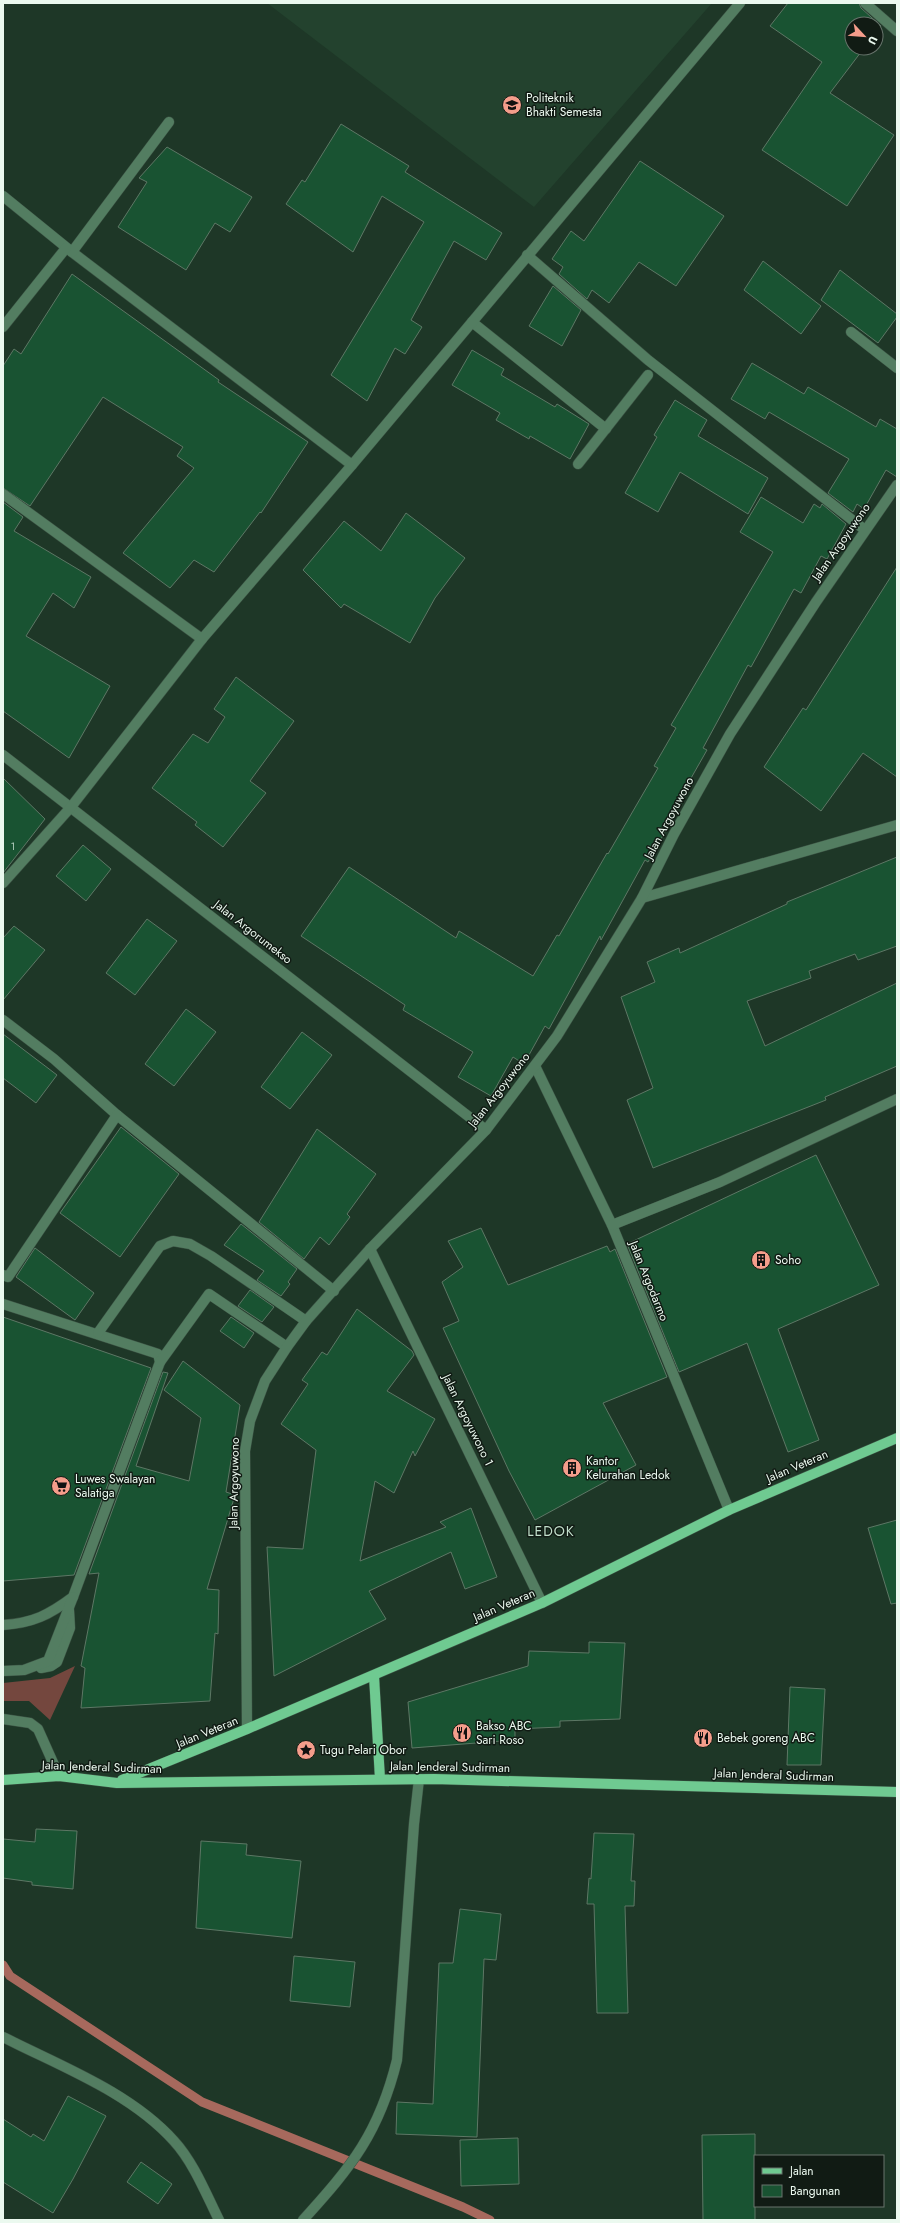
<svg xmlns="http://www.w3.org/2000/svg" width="900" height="2223" viewBox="0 0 900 2223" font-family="Jost,sans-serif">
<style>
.built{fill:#23422e}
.green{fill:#74473e}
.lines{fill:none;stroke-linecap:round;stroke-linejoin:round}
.stream{stroke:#a7695d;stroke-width:9}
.building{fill:#195332;stroke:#5d7765}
.minor-casing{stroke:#3b5243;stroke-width:11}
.major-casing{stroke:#3b5243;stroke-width:11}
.minor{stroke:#537d61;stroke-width:10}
.major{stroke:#6fca91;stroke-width:10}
.labels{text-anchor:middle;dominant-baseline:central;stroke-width:3;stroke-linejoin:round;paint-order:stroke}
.number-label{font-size:10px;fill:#b6d0c0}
.poi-label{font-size:12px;fill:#ebf9ef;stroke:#111b14;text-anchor:start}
.street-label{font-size:12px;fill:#ebf9ef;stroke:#111b14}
.quarter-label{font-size:14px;letter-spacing:1px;fill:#c2dfcb;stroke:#111b14}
</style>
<rect width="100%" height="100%" fill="#1e3727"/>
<polygon class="built" points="267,3 712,3 534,207"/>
<polygon class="green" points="75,1666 50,1720 29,1701 3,1701 3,1683 50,1678"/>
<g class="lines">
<polyline class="stream" points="3,1965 10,1976 202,2102 463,2207 490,2220"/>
</g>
<g class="building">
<polygon points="788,3 859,3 861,8 881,26 876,32 876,24 852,24 852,48 864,48 830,93 894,135 847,206 762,150 822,62 770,26"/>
<polygon points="341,124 409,166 405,172 502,233 486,260 454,241 411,320 422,327 405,354 395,348 367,401 331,375 424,222 382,196 353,252 286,204 302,180 305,182"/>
<polygon points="167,147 252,197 230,232 215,223 186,270 118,227 147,182 139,178"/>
<polygon points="640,161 724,216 676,286 639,262 609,303 592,290 587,299 559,274 563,267 552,259 571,231 584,241"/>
<polygon points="763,261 821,306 801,334 744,290"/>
<polygon points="840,270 897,314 897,317 878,343 821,300"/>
<polygon points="72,274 219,380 218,382 308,442 261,513 260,512 214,572 194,560 170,588 123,553 194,468 177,456 183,447 103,397 30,506 3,488 3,366 14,349 21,354"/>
<polygon points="553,286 581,310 562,346 529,326"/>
<polygon points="472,350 504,369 501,375 555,407 557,404 589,424 570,459 530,436 529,439 496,420 500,413 452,385"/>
<polygon points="752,363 804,394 808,387 876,427 880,419 897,429 897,477 886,470 864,509 857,504 853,512 828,493 849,459 769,412 765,419 731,399"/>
<polygon points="675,400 707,420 698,436 768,478 748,514 680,472 658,512 625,493 657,437 654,435"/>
<polygon points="761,497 803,523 814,504 820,508 822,504 846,524 827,559 821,556 801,593 794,589 751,667 748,665 703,748 707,750 686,787 689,789 648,862 645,860 601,940 600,936 549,1029 545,1026 524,1064 513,1057 491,1096 458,1077 473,1052 403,1010 405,1005 301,936 349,867 456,938 459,931 533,976 557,935 559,936 607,853 608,854 658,768 654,766 676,728 671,725 773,552 740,532"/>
<polygon points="3,502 23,517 14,531 91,577 74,608 53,593 26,636 110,686 69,758 3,711"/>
<polygon points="406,513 465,558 435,598 410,643 344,604 341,608 303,570 344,521 381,551"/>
<polygon points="897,567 897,777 863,753 821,811 764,767 803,708 806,710"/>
<polygon points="236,677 294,721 250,781 266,793 223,847 195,825 197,822 152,788 193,734 208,743 225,717 214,709"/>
<polygon points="3,778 45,819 3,873"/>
<polygon points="83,845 111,869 86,901 56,876"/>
<polygon points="897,857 897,946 858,960 855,954 809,971 811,978 747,1001 765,1046 897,983 897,1066 825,1097 826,1100 653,1168 627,1100 653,1088 621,997 655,982 647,962 679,948 680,953 787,904 787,902"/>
<polygon points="147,919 177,941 135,995 106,973"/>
<polygon points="14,926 45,950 3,1000 3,938"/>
<polygon points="186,1009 216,1032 174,1086 145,1064"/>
<polygon points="302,1032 332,1055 290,1109 261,1087"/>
<polygon points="3,1034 57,1075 36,1103 3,1078"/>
<polygon points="121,1127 179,1174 120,1257 60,1213"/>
<polygon points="317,1129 376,1174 347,1214 350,1217 329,1245 320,1237 304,1259 259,1222"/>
<polygon points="816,1155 879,1285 778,1329 819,1440 788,1452 747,1343 679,1372 627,1244"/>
<polygon points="241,1224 297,1269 288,1282 290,1284 281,1296 257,1280 264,1271 224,1245"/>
<polygon points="481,1228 508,1285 607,1246 610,1252 615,1249 667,1377 603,1403 636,1465 535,1520 509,1471 443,1328 459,1321 442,1282 463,1267 448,1241"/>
<polygon points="35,1248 94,1293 75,1320 16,1277"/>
<polygon points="250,1290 274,1307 262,1322 238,1306"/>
<polygon points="357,1309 412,1351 414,1355 387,1391 435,1419 415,1456 413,1451 394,1493 375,1481 360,1561 446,1527 440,1522 471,1508 497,1577 465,1589 451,1552 369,1591 386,1619 274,1676 267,1547 303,1549 316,1450 281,1424 308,1384 302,1380 322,1352 327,1355"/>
<polygon points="3,1317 151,1368 74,1575 3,1581"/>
<polygon points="231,1317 254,1333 244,1348 220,1331"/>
<polygon points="183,1361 240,1405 226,1492 235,1495 207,1589 219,1590 218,1634 215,1633 210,1701 81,1708 85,1668 81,1666 99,1573 89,1574 163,1372 168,1373 136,1466 189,1481 201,1418 164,1390"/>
<polygon points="897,1520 897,1603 891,1604 868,1528"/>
<polygon points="589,1642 625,1643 620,1719 560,1721 560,1727 515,1729 515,1740 412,1748 408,1702 528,1666 529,1651 589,1653"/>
<polygon points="790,1687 825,1689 821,1765 787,1765"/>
<polygon points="36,1829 77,1831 73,1889 32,1885 32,1882 3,1878 3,1839 35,1842"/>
<polygon points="594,1833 634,1834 631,1881 635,1881 634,1906 625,1906 628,2013 597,2013 594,1904 587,1904 589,1878 591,1879"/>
<polygon points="201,1841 247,1844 246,1855 301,1861 292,1938 196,1928"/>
<polygon points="460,1909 501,1914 496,1960 484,1959 477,2137 396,2134 397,2102 433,2104 439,1963 453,1963"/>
<polygon points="294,1956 355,1962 350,2007 290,2001"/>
<polygon points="68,2096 106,2116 73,2179 53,2213 3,2182 3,2119 31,2137 33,2134 44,2141"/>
<polygon points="755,2134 755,2220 703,2220 702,2135"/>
<polygon points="518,2138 519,2184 461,2186 460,2140"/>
<polygon points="141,2162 172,2184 158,2204 127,2182"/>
</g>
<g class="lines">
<g class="minor-casing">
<g id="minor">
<polyline points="865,3 897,31"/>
<polyline points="3,196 72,252 352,465"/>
<polyline points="72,252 169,122"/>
<polyline points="527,255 648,360 865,530"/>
<polyline points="472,322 606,429"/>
<polyline points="3,327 66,248"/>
<polyline points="851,332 897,368"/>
<polyline points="578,464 648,375"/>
<polyline points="3,494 202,639"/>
<polyline points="3,755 486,1130"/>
<polyline points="3,883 71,807 202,639 352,465 740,3"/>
<polyline points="642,898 897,825"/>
<polyline points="3,1020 54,1059 117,1115 334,1291"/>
<polyline points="535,1066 612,1225 729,1510"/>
<polyline points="612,1225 720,1182 897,1099"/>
<polyline points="370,1249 542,1603"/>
<polyline points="3,1275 8,1277 117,1115"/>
<path d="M 3,1304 L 152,1352 L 158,1354 L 160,1362 L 73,1597 C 49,1615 33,1623 3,1625"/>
<polyline points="98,1333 160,1246 173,1241 190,1244 211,1256 306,1321"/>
<polyline points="160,1362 209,1294 287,1347"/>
<polyline points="41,1668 51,1666 57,1662 70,1628 69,1610"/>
<polyline points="3,1671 24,1670 48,1661 73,1597"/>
<polyline points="3,1719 30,1723 38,1729 59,1776"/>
<polyline points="247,1729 245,1451 250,1421 265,1381 287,1347 306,1321 370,1249 486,1130 557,1036 642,898 674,834 730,734 816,602 897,485"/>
<path d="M 3,2037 C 60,2066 130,2092 174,2141 C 194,2163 206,2194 219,2220"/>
<path d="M 303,2220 C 352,2166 379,2133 397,2060 L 414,1824 L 419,1779"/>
</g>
</g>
<g class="major-casing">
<g id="major">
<polyline points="374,1676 380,1779"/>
<polyline points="3,1780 59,1776 117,1783 434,1779 897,1792"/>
<polyline points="122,1780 247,1729 542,1603 729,1510 897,1438"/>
</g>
</g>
<use href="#minor" class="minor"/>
<use href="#major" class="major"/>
</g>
<defs>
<g id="university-disc" transform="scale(1)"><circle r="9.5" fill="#f49d8b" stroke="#111b14"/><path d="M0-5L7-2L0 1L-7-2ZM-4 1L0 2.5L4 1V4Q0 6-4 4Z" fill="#111"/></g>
<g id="building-disc" transform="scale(1)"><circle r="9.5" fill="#f49d8b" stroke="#111b14"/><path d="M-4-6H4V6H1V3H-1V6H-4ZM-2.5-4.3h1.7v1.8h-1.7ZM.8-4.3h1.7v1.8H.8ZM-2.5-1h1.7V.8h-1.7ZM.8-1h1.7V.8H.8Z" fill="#111"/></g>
<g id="supermarket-disc" transform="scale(1)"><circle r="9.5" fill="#f49d8b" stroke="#111b14"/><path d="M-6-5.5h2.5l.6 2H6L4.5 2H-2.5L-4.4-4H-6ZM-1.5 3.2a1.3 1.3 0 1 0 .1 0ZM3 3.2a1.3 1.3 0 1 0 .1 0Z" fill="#111"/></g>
<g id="restaurant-disc" transform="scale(1)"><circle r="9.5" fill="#f49d8b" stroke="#111b14"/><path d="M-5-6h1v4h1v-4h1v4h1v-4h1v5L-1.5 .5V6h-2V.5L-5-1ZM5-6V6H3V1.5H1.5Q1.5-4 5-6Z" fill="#111"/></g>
<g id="sight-disc" transform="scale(1)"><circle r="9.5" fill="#f49d8b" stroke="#111b14"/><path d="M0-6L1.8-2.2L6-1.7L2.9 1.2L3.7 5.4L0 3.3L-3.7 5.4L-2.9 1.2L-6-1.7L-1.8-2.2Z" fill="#111"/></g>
</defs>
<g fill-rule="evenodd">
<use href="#university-disc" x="512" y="105"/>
<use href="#building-disc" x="761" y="1260"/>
<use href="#building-disc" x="572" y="1468"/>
<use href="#supermarket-disc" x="61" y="1486"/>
<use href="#restaurant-disc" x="462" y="1733"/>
<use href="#restaurant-disc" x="703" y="1738"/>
<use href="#sight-disc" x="306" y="1750"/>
</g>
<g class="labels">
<g class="number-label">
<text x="13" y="846">1</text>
</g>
<g class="poi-label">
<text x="526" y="98">Politeknik<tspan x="526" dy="14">Bhakti Semesta</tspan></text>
<text x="775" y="1260">Soho</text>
<text x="586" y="1461">Kantor<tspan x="586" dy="14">Kelurahan Ledok</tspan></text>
<text x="75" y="1479">Luwes Swalayan<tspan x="75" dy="14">Salatiga</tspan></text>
<text x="476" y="1726">Bakso ABC<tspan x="476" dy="14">Sari Roso</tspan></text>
<text x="717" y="1738">Bebek goreng ABC</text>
<text x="320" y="1750">Tugu Pelari Obor</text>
</g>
<g class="street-label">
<text transform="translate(841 542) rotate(-55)">Jalan Argoyuwono</text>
<text transform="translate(669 818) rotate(-62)">Jalan Argoyuwono</text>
<text transform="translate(253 932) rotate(38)">Jalan Argorumekso</text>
<text transform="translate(499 1090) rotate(-52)">Jalan Argoyuwono</text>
<text transform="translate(649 1281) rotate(68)">Jalan Argodarmo</text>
<text transform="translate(468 1420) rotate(64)">Jalan Argoyuwono 1</text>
<text transform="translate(797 1466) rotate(-23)">Jalan Veteran</text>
<text transform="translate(234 1483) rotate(-89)">Jalan Argoyuwono</text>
<text transform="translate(504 1605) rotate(-23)">Jalan Veteran</text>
<text transform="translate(207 1732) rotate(-22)">Jalan Veteran</text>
<text transform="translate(102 1767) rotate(2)">Jalan Jenderal Sudirman</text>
<text transform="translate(450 1767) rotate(1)">Jalan Jenderal Sudirman</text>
<text transform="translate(774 1775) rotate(2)">Jalan Jenderal Sudirman</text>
</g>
<g class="quarter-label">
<text x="551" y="1531">LEDOK</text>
</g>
</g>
<rect width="900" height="2223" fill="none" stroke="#ebf9ef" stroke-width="8"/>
<rect x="754" y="2155" width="130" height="52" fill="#111b14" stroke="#68746c"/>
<rect x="762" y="2168" width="20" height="6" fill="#6fca91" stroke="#68746c"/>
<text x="790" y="2175" font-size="12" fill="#ebf9ef">Jalan</text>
<rect x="762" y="2185" width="20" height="12" fill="#195332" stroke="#68746c"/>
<text x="790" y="2195" font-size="12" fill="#ebf9ef">Bangunan</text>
<g transform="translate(864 36) rotate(116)"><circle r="19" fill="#111b14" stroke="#68746c"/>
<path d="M0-3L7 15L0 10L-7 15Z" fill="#f49d8b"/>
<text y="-6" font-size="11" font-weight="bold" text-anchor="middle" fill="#ebf9ef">U</text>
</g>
</svg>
